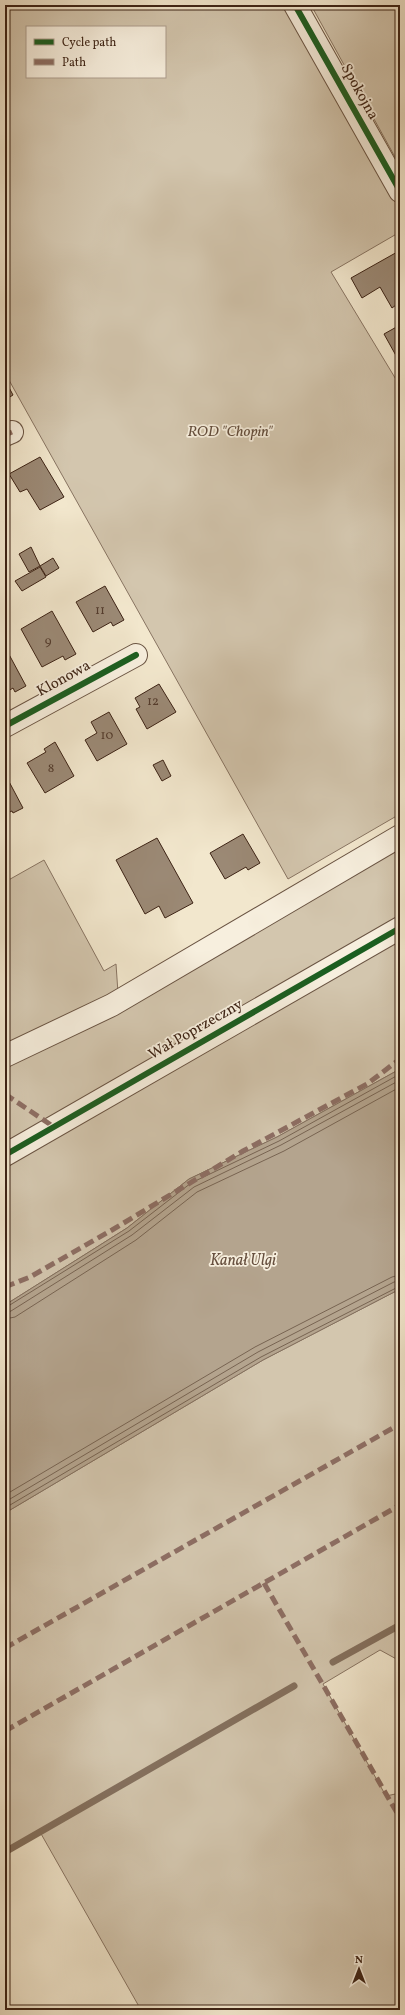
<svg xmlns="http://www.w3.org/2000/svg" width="405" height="2015" viewBox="0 0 405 2015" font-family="Vollkorn,serif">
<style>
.green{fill:#d3c6ae;stroke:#887462;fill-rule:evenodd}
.water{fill:#b4a48e;stroke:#84705e}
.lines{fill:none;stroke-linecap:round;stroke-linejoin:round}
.shore{stroke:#786452;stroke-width:1}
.stream{stroke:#84705e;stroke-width:7}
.building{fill:#9b8975;stroke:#3d2315}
.street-casing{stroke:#6a5443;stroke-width:24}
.street{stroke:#f7efde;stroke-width:22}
.quiet{stroke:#8d6e63;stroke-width:5;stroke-dasharray:10 5;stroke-linecap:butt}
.cycleway-casing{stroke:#f7efde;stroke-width:8}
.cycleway{stroke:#1b5e20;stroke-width:6}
.labels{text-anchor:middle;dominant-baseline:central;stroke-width:3.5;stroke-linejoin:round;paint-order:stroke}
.number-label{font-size:13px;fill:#543c2d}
.street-label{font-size:15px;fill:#3d2315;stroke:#f7efde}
.park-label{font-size:15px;font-style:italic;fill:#624c3b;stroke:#f7efde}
.water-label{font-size:16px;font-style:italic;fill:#67503f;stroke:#f7efde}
</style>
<rect width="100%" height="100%" fill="#f2e7cd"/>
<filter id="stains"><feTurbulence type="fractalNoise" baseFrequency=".005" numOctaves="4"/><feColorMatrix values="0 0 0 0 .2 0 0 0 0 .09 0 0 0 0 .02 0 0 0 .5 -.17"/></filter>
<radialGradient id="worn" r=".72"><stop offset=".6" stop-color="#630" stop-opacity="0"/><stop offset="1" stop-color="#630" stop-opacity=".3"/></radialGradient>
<g class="green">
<path d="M 5,5 L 285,5 L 400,210 L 400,232 L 331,272 L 400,386 L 400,814 L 288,879 L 5,373 ZM 27,27 L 165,27 L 165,77 L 27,77 Z"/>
<polygon points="311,5 400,5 400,166"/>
<polygon points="400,835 400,1069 277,1137 189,1179 127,1228 5,1305 5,1056"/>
<polygon points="44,860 104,971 116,964 118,993 5,1050 5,882"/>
<polygon points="400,1289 400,1661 380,1650 323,1684 386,1796 400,1793 400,2009 141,2010 40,1832 5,1852 5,1513 263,1360"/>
</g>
<polygon class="water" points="400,1069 400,1289 263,1360 5,1513 5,1305 127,1228 189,1179 277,1137"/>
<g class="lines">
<g class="shore">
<polyline points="5,1308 129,1231 191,1183 279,1141 400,1074"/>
<polyline points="5,1313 11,1311 132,1235 194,1187 281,1145 400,1080"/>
<polyline points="5,1319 15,1317 136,1240 197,1192 284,1151 400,1087"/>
<polyline points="5,1495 255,1347 392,1277 400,1275"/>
<polyline points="5,1502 258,1352 394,1282 400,1281"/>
<polyline points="5,1508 261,1357 400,1286"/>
</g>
<g class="stream">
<polyline points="333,1662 400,1625"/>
<polyline points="5,1852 294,1686"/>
</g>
</g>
<g class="building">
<polygon points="399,251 400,253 400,312 396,305 392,308 380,287 362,298 351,278"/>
<polygon points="400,325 400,360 399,361 384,334"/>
<polygon points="5,380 13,395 5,400"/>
<polygon points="40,457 64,497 40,510 27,489 20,492 9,474"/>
<polygon points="31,547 40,566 29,572 19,554"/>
<polygon points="53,558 59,568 46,576 40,566"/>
<polygon points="40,567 46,577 22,591 15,581"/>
<polygon points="105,586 124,620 113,626 111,622 93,632 76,602"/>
<polygon points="52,611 76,654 65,660 63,656 42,667 21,629"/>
<polygon points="5,647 26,686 15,692 13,688 5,693"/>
<polygon points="159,684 176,712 147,729 136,709 140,707 135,698"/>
<polygon points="109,712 127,744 97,761 85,740 97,733 91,722"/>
<polygon points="55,742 74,776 45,793 27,763 46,752 44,749"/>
<polygon points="163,760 171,776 162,781 153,765"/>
<polygon points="5,774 23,808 13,813 12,811 5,814"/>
<polygon points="243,834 260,863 248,870 246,867 225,879 210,853"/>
<polygon points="157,838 193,903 165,918 159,906 145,914 116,860"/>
</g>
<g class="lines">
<g class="street-casing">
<g id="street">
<polyline points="295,5 400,191"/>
<polyline points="5,435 12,432"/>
<polyline points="5,726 136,655"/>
<polyline points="5,1056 112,1005 400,836"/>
<polyline points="5,1155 400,928"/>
</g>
</g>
<use href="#street" class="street"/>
<g class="quiet">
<polyline points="5,435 12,432"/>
<polyline points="5,1094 54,1127"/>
<polyline points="5,1287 30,1277 112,1230 243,1151 367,1084 400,1059"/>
<polyline points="264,1583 400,1818"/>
<polyline points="5,1648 400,1424"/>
<polyline points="5,1731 400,1505"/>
</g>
<g class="cycleway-casing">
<g id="cycleway">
<polyline points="295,5 400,191"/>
<polyline points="5,726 136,655"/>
<polyline points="5,1155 400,928"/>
</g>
</g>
<use href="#cycleway" class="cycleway"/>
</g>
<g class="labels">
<g class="number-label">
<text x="100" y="611">11</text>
<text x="48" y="642">9</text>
<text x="153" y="702">12</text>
<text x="107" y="736">10</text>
<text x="51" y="769">8</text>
</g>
<g class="street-label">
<text transform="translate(359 92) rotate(61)">Spokojna</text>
<text transform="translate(64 679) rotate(-29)">Klonowa</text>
<text transform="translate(196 1030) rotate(-30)">Wał Poprzeczny</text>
</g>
<g class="park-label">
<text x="230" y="432">ROD "Chopin"</text>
</g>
<g class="water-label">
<text x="243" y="1261">Kanał Ulgi</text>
</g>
</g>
<rect width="405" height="2015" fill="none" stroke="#f2e7cd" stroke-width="20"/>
<rect x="6" y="6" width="393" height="2003" fill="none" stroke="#3d2315" stroke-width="2"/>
<rect x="10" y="10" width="385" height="1995" fill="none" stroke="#3d2315"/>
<rect x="26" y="26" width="140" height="52" fill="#f7efde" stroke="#ad9d8e"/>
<rect x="34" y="39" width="20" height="6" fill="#1b5e20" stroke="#ad9d8e"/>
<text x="62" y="46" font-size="12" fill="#3d2315">Cycle path</text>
<rect x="34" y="59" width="20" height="6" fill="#8d6e63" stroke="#ad9d8e"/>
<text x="62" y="66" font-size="12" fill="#3d2315">Path</text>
<g transform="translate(359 1969)" stroke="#f7efde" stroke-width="3" paint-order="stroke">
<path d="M0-3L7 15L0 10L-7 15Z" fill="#3d2315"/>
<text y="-6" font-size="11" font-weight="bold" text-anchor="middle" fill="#3d2315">N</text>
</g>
<rect width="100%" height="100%" filter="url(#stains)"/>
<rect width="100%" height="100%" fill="url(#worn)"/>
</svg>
